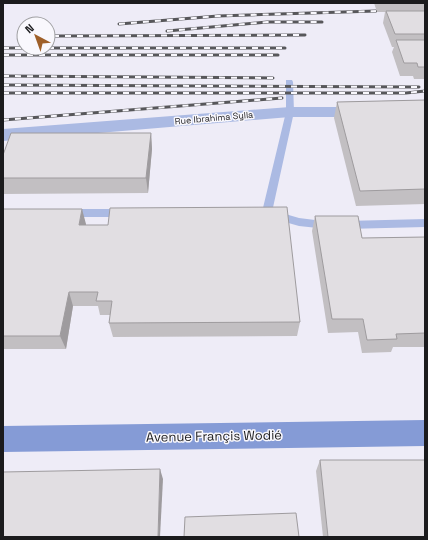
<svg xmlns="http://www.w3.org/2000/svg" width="428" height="540" viewBox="0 0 428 540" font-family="'Space Grotesk',sans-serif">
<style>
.built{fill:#eeecf7;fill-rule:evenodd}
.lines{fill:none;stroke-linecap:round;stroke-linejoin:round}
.service{fill:#abbae3;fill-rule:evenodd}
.minor{fill:#abbae3;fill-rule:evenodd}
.secondary{fill:#859bd6;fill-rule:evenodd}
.rail-casing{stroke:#57575a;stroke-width:3}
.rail{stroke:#f9f8fd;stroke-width:2;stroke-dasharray:6;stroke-linecap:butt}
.wall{fill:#c2bfc2}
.shaded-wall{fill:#9e9b9e}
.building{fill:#e1dee2;stroke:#9e9b9e}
.labels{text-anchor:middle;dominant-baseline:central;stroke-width:3;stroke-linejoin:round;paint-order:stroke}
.far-street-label{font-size:9px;fill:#1b1b1d;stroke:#f9f8fd}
.near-street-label{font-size:13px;fill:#1b1b1d;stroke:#f9f8fd}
</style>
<rect width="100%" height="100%" fill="#f9f8fd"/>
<path class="built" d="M 3,3 L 425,3 L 425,537 L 3,537 ZM 24,24 L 48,24 L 48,48 L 24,48 Z"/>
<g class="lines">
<g class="service">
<polygon points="286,80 292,80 293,82 294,112 272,212 275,211 299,218 331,222 332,225 327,229 299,226 271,218 270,215 263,215 262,212 286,112"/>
<polygon points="68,209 124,209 129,213 124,217 68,217 63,213"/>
<polygon points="425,219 425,227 346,229 341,225 346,221"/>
</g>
<polygon class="minor" points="290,107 362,107 368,108 370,112 368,116 362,117 290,117 3,141 3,129"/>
<polygon class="secondary" points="425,420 425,446 3,452 3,426"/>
<g class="rail-casing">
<g id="rail">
<polyline points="119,24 218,16 376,11"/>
<polyline points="167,31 267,22 322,22"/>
<polyline points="53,36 305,35"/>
<polyline points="3,48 24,48"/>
<polyline points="48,48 285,48"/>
<polyline points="3,55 278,55"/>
<polyline points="3,76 273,78"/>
<polyline points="3,85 419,87"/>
<polyline points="3,93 406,93 425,91"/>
<polyline points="3,120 282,98"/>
</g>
</g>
<use href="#rail" class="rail"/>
</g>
<g class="wall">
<polygon points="374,3 425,3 425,79 414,79 413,76 400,76 392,52 394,47 392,47 383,23 385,12 377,12"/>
<polygon points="425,100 425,204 356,206 334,118 337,102"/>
<polygon points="151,133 152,149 148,193 3,194 3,155"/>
<polygon points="3,209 86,224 86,225 300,322 297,336 113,337 109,323 111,315 100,315 98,306 73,306 66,349 3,349"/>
<polygon points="315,216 362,238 425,237 425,347 393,347 391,352 362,353 358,332 328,333 312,231"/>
<polygon points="320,460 425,537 323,537 316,471"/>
</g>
<g class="shaded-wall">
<polygon points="151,133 152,149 148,193 146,178"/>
<polygon points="82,209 86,224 83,240 79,225"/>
<polygon points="69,292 73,306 66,349 60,336"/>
<polygon points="160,469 163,479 160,537 158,537"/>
</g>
<g class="building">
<polygon points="386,11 425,11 425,34 395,34"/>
<polygon points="396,40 425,40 425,67 418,67 417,63 404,63"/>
<polygon points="425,100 425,189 360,191 337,102"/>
<polygon points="11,133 151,133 146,178 3,178 3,155"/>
<polygon points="287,207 300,322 109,323 112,301 96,301 98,292 69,292 60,336 3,336 3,209 82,209 79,225 108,225 110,208"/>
<polygon points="315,216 358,216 362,238 425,237 425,333 396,334 397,339 367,340 363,319 332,319"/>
<polygon points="320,460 425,460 425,537 328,537"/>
<polygon points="160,469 158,537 3,537 3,472"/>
<polygon points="296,513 299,537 184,537 185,517"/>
</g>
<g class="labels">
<g class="far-street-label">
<text transform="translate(214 118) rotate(-5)">Rue Ibrahima Sylla</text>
</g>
<g class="near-street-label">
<text transform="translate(214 436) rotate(-1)">Avenue Françis Wodié</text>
</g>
</g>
<rect width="428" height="540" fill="none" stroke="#1b1b1d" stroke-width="8"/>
<g transform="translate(36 36) rotate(319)"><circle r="19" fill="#f9f8fd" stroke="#a0a0a3"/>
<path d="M0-3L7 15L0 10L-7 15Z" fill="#9f6029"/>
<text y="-6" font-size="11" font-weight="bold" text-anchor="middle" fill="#1b1b1d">N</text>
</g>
</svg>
